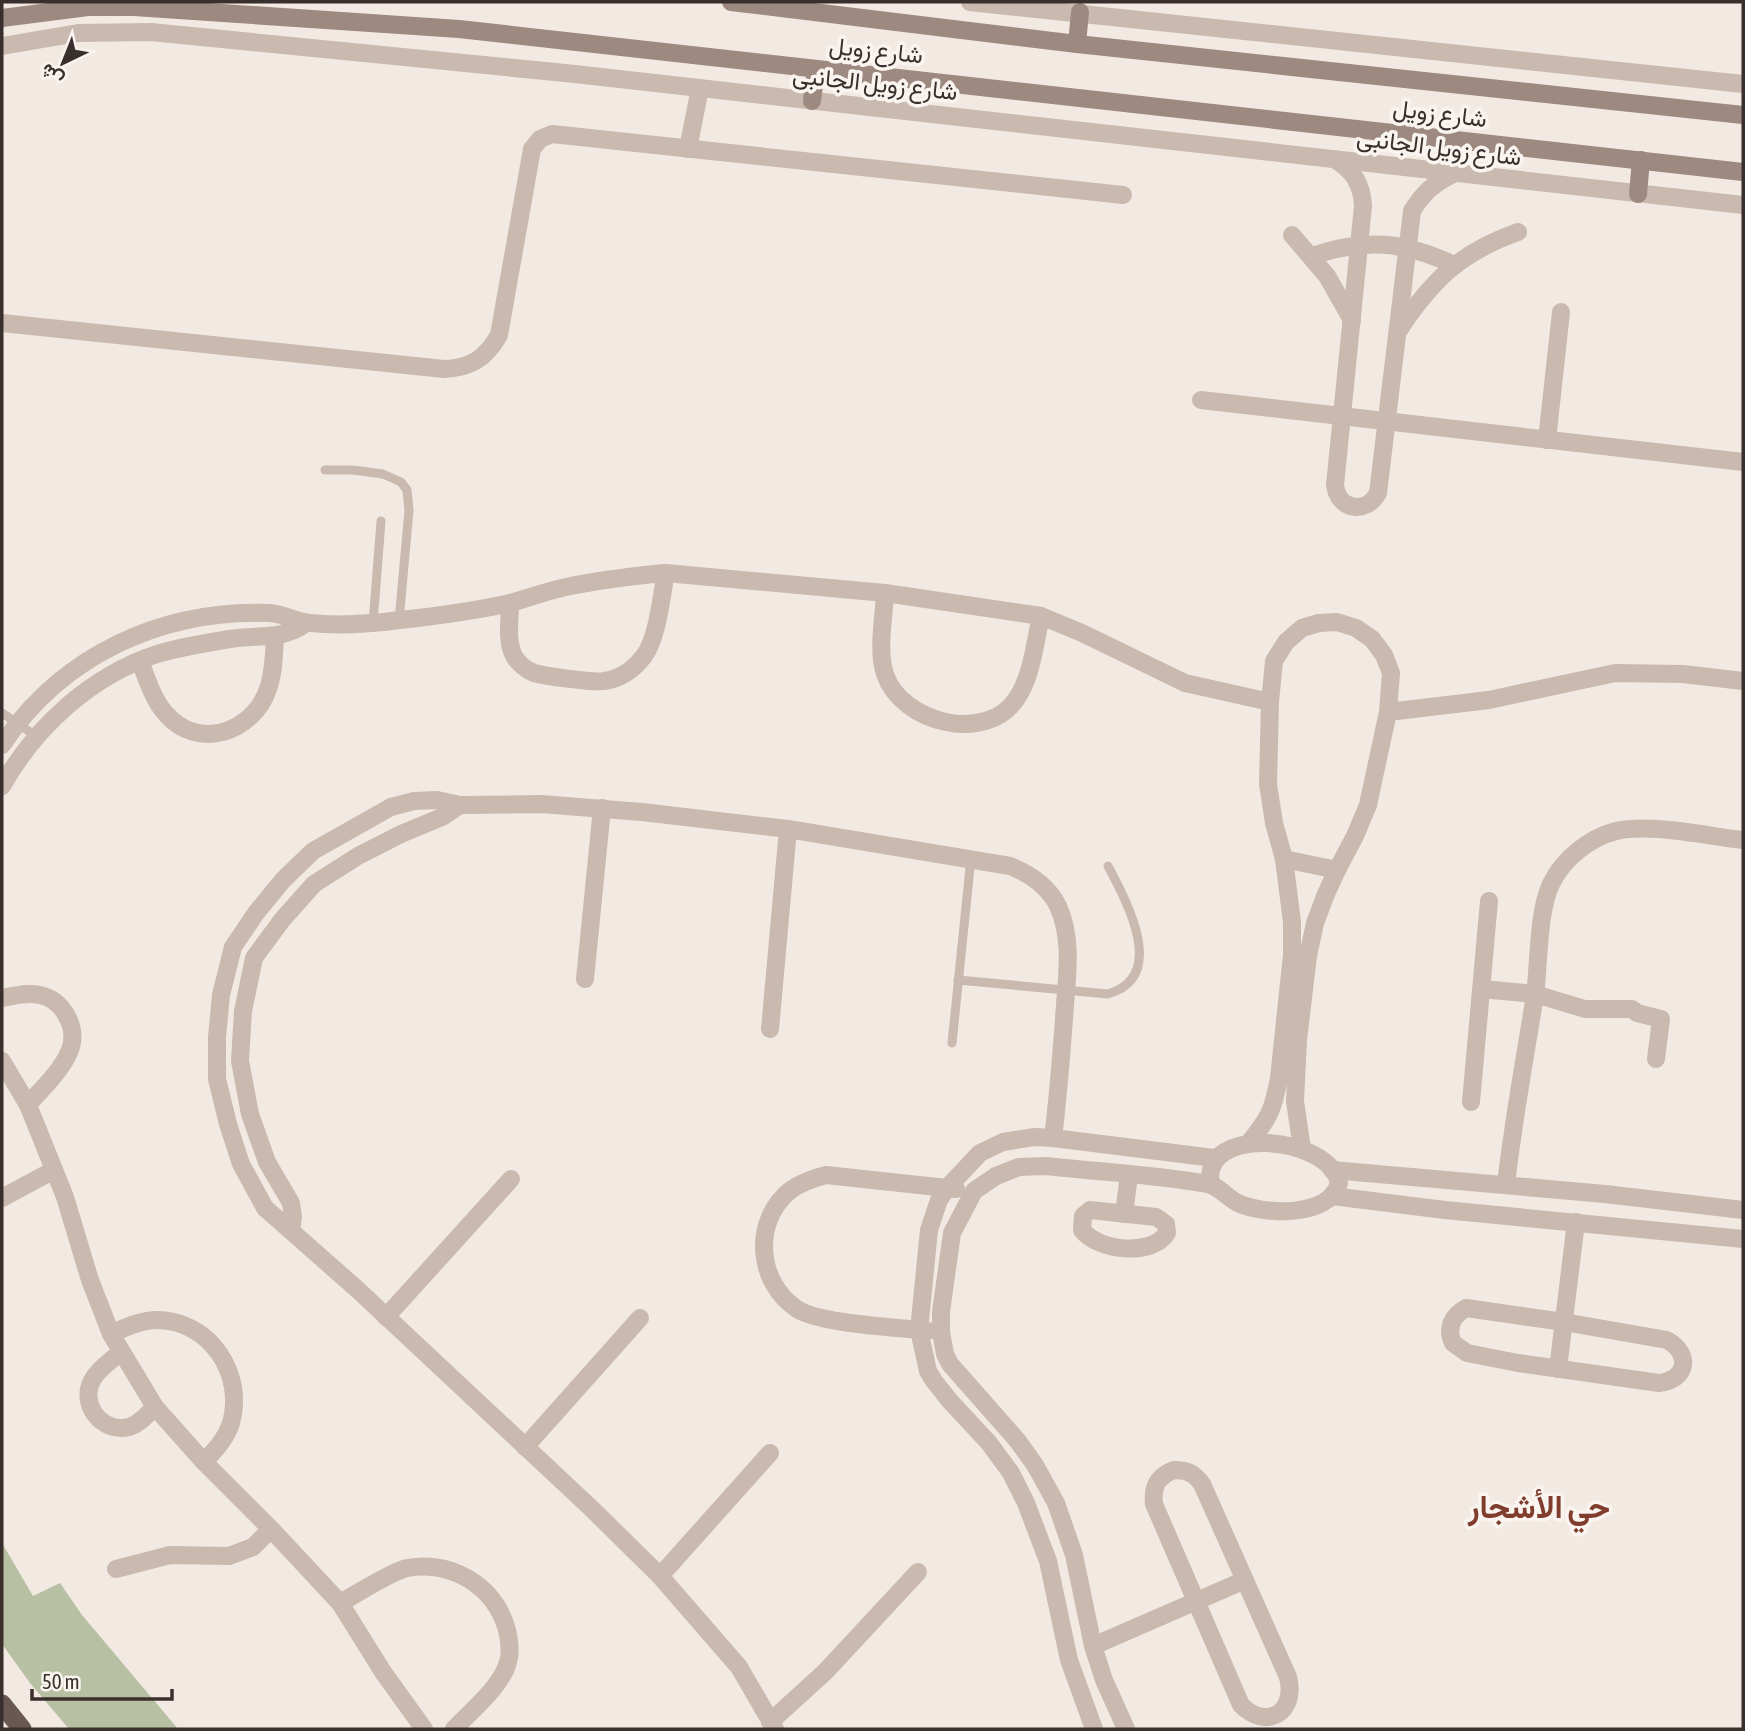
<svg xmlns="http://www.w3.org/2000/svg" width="1745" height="1731" viewBox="0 0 1745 1731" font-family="'Asap Condensed',Vazirmatn,sans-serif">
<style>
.green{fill:#b8c0a3}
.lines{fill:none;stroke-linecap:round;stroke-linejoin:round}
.service{stroke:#c9b9af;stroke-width:9}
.minor{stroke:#c9b9af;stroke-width:18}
.secondary{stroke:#9d8980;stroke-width:18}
.trunk{stroke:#695852;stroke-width:19}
.labels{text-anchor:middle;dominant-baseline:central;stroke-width:7;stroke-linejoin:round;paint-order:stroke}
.street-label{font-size:24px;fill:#392f2c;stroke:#f9f4ef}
.district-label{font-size:32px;font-weight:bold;fill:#803c2d;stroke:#f9f4ef}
</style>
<rect width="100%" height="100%" fill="#f2eae2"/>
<polygon class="green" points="2,1543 33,1596 60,1583 82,1615 178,1729 69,1729 30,1683 2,1644"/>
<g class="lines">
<g class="service">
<polyline points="325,470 353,470 383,474 401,482 407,490 409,510 399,621"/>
<polyline points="373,623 381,521"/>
<polyline points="2,713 36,736"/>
<path d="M 958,980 L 1108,994 C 1168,977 1127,902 1108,866"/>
<polyline points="952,1043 971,858"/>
</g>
<g class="minor">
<polyline points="970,2 1743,84"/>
<polyline points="2,46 78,33 151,32 575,74 1743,205"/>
<polyline points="688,149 700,88"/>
<path d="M 1334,159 C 1353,170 1362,184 1363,206 L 1335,485 C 1338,510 1366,515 1378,493 L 1412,211 C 1423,193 1434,183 1453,174"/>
<polyline points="1292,235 1327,276 1352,320"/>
<path d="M 1312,256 C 1365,238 1403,241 1454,265"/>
<path d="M 2,323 L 444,369 C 471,368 486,358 499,335 L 532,149 L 540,139 L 552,134 L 1123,195"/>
<path d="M 1399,330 C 1432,280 1461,252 1518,232"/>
<polyline points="1201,400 1743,462"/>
<polyline points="1547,440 1561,312"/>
<path d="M 885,593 C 884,618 877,650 885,674 C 901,723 987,745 1017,698 C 1032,676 1035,642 1041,616"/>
<path d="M 510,603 C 510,619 506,641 514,656 C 518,663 526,670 534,673 C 545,676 593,683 604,681 C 620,679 634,669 644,656 C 658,637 661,597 666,573"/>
<path d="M 140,661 C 147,679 153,700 166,714 C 198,751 253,733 268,689 C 274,672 274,653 275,636"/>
<polyline points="1388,712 1489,700 1615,673 1683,674 1743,681"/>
<path d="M 2,745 C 62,655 162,609 270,613 C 284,614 296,622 310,623 C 340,626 370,624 400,620 C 437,616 474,611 510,603 C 529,598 547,591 566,587 C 599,580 632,576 666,573 L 885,593 L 1041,616 L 1082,633 L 1185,683 L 1270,702"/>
<path d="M 2,786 C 36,726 91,676 157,654 C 180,647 205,643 230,639 C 258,634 282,641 306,623"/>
<polyline points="1284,859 1337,870"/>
<polyline points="585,979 602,808"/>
<polyline points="1482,989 1535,994 1585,1009 1632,1009 1637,1013 1661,1019 1656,1059"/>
<path d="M 2,998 C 14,996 27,992 40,995 C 62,999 77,1026 71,1047 C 64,1069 42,1088 28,1105"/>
<polyline points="770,1029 788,829"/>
<polyline points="2,1061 28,1105 65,1197 90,1280 111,1334 155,1407 204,1462 271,1529 340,1603 383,1672 424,1729"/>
<polyline points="1471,1102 1489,901"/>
<path d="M 1248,1144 C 1269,1118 1273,1111 1279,1078 L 1292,955 L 1292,922 L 1284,859 L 1274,823 L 1268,784 L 1270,702 L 1274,661 L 1286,642 L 1302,628 L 1319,623 L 1337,622 L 1356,628 L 1372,639 L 1384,655 L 1391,673 L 1388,712 L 1368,805 L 1355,836 L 1337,870 L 1326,894 L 1315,923 L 1308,956 L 1298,1040 L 1295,1101 L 1302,1149"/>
<polyline points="1332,1170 1605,1194 1743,1210"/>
<path d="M 1506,1185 C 1513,1121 1525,1058 1535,995 C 1539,963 1538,911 1551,884 C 1563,859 1589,838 1616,831 C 1650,823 1707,836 1743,840"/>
<polyline points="1332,1196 1445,1210 1743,1239"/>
<polyline points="2,1198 54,1170"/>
<path d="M 1090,1210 L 1156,1217 L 1166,1224 L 1167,1233 C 1152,1257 1098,1251 1082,1230 L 1083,1216 Z"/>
<polyline points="1124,1214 1129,1175"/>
<polyline points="291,1230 293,1217 291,1203 267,1162 250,1114 240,1061 243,1011 254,958 282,920 314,884 358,856 401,834 442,817 460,805"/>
<path d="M 1466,1308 L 1564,1322 L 1667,1340 C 1692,1354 1687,1380 1659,1383 L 1518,1363 L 1467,1353 L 1453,1343 C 1446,1328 1452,1316 1466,1308 Z"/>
<polyline points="386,1317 511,1179"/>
<path d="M 928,1331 C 896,1327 820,1324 797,1309 C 756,1282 752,1219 792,1189 C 803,1182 814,1178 826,1175 L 956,1189"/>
<path d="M 111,1334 C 126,1327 141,1320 158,1320 C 210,1321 245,1374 231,1423 C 226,1439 215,1450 204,1462"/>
<path d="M 121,1352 C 112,1360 99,1368 93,1379 C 78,1403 102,1434 129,1427 C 140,1424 147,1414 155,1407"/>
<polyline points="1558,1369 1576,1222"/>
<polyline points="525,1447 640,1318"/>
<path d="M 1174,1470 C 1187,1470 1194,1473 1202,1484 L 1288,1677 C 1297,1712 1267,1731 1241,1705 L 1154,1504 C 1152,1486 1158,1476 1174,1470 Z"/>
<polyline points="116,1569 170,1555 229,1556 253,1547 271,1529"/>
<polyline points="660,1576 770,1453"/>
<path d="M 340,1603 C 357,1594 390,1572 407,1568 C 452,1560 495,1586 507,1630 C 509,1639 511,1653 508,1662 C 502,1686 471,1711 454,1729"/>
<polyline points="1093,1646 1245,1580"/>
<polyline points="770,1722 825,1672 918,1572"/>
<path d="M 775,1729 L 739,1667 L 660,1576 L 592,1509 L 358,1290 L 265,1208 L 241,1164 L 228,1124 L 217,1079 L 217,1037 L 221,995 L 233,947 L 256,913 L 283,880 L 313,851 L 391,807 L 414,801 L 437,800 L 460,805 L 541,804 L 642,812 L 788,829 L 1010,866 C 1030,874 1048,886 1058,906 C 1074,941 1066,982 1064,1019 C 1061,1059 1058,1098 1053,1138"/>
<polyline points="1094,1729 1069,1660 1048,1561 1026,1503 1011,1473 989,1443 950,1401 934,1381 928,1371 919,1330 929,1230 939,1200 947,1188 980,1153 1003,1142 1035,1137 1053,1138 1214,1158"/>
<path d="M 1126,1729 L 1104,1680 L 1093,1646 L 1074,1555 L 1056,1503 L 1035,1465 L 1017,1440 L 950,1364 L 945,1354 L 941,1332 L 941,1312 L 952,1233 L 974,1191 L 996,1176 L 1019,1167 L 1046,1166 C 1099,1172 1154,1174 1207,1184 C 1218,1185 1227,1198 1238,1203 C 1264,1215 1329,1218 1339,1183 C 1328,1134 1199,1125 1211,1184"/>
</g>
<g class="secondary">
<polyline points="731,2 1077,44 1743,115"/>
<polyline points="2,18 88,7 134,7 459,29 1743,172"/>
<polyline points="1077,44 1080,12"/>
<polyline points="812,101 816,69"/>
<polyline points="1638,194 1641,160"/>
</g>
<polyline class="trunk" points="2,1704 22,1729"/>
</g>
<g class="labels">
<g class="street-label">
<text transform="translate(876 50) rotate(6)">شارع زويل</text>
<text transform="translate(875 83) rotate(6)">شارع زويل الجانبى</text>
<text transform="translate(1440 113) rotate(7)">شارع زويل</text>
<text transform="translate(1439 147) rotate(7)">شارع زويل الجانبى</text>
</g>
<g class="district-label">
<text x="1539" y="1506">حي الأشجار</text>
</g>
</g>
<rect width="1745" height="1731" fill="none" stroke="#392f2c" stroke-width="7"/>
<g transform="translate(63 63) rotate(223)" stroke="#f9f4ef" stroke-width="5" paint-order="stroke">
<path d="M0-5L12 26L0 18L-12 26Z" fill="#392f2c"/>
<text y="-10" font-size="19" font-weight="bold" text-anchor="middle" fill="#392f2c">ش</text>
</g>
<path d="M32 1689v10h140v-10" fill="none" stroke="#392f2c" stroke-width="3.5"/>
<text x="42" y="1689" font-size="21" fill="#392f2c" stroke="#f9f4ef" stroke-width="5" paint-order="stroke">50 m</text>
</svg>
